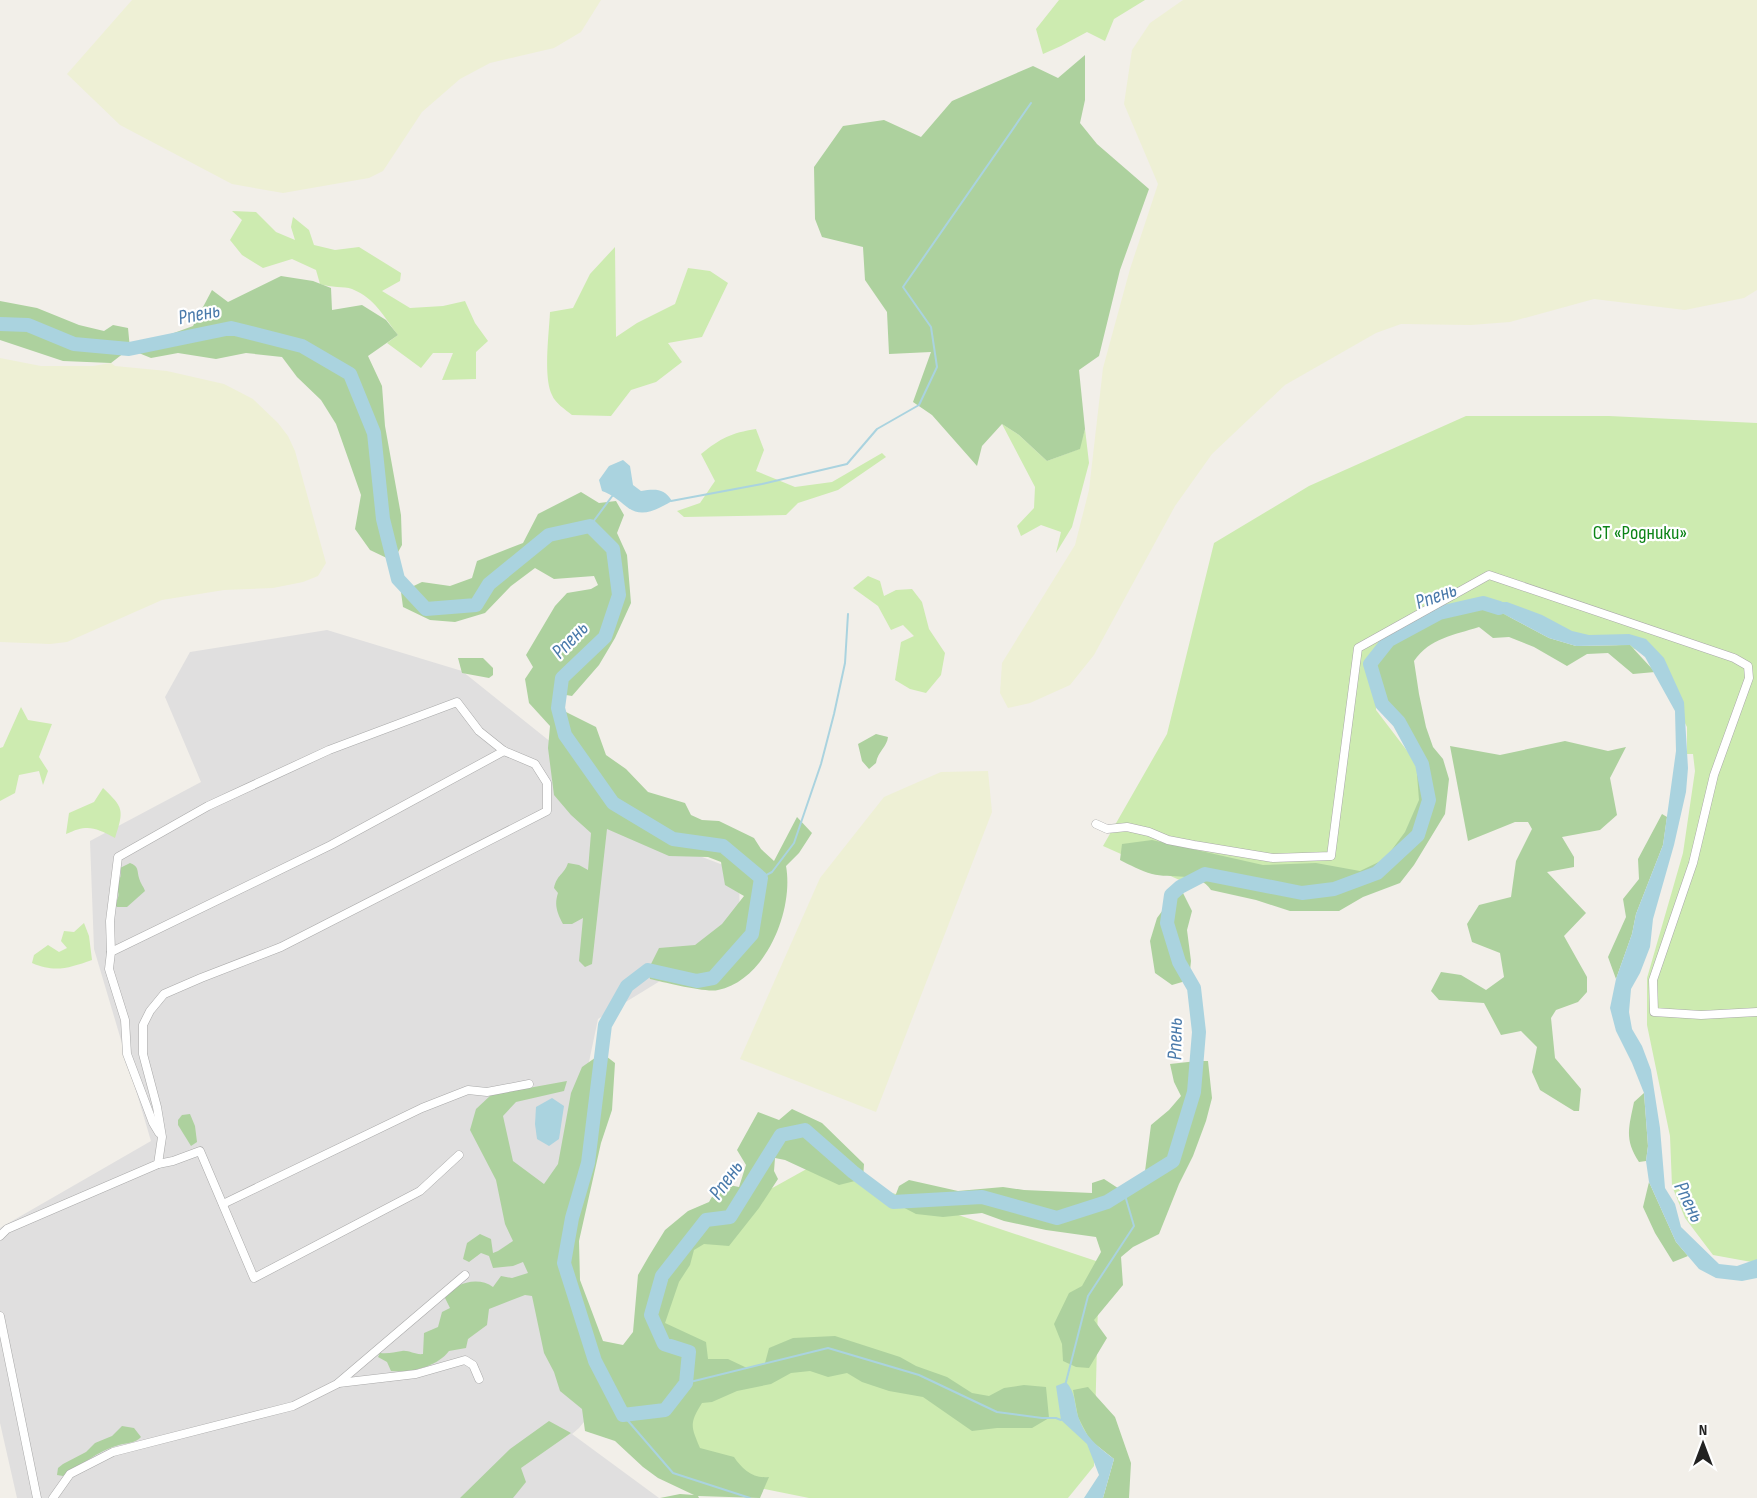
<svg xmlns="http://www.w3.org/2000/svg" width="1757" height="1498" viewBox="0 0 1757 1498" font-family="'Sofia Sans Condensed',sans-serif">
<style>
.residential{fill:#e0dfdf}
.farmland{fill:#eef0d5}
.grass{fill:#cdebb0}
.forest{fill:#add19e}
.water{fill:#aad3df}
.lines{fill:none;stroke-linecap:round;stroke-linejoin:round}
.stream{stroke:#aad3df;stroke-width:2}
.river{stroke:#aad3df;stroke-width:14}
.minor-casing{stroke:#a9a9a9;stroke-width:9}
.minor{stroke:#fff;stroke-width:8}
.labels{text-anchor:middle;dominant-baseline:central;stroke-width:4.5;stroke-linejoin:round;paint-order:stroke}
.park-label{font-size:20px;fill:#0c8416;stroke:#fff}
.water-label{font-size:21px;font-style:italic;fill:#4a7aab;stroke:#fff}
</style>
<rect width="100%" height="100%" fill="#f2efe9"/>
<polygon class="residential" points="327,630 462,671 552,743 586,813 739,871 740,932 598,1019 569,1157 549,1290 597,1406 579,1428 572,1434 659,1498 17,1498 0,1423 0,1228 151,1141 94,949 90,841 201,782 165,697 190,652"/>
<g class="farmland">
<polygon points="132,0 601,0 581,32 554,48 490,63 460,79 422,112 383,171 369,178 283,193 232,184 120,125 67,74"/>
<polygon points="1183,0 1757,0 1757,290 1744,298 1685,310 1594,299 1510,322 1471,325 1401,324 1376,333 1285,385 1212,454 1175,506 1094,655 1070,685 1030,703 1008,708 1000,693 1002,663 1075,545 1089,490 1103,368 1130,269 1158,184 1124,104 1132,50 1150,23"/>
<polygon points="0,358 41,366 93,366 111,363 115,366 167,371 224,384 253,399 278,423 288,436 295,451 326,563 318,576 303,582 273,588 224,590 162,600 67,642 50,644 0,642"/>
<polygon points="988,771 992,812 876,1112 740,1059 820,878 884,797 941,772"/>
</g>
<g class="grass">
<polygon points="1059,0 1145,0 1114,19 1105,41 1087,32 1061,46 1043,54 1036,29"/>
<path d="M 232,211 L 256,212 L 276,232 L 295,240 L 291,227 L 293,217 L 309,230 L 314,245 L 335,250 L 359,247 L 401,273 L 400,281 L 382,291 L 410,308 L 443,306 L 465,301 L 475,323 L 488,341 L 476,352 L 476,379 L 442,380 L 453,353 L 433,353 L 421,368 L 387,343 L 398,335 C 383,316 376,299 352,289 C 344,286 331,288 320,284 L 316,270 L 292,259 L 263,268 L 242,255 L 230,240 L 242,220 Z"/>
<path d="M 615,247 L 616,337 L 637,323 L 675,304 L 688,268 L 710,271 L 728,283 L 702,337 L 668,343 L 682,362 L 656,382 L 631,390 L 611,416 L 572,415 C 566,410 555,403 552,395 C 543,377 549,334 550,312 L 573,308 L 590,274 Z"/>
<polygon points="1466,416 1609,416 1757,423 1757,1263 1713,1255 1685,1218 1672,1186 1670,1136 1647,1025 1647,978 1683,853 1695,771 1693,754 1687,754 1687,727 1649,652 1574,636 1483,609 1375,668 1376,710 1421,769 1423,806 1405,849 1369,880 1203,877 1184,882 1103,846 1167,734 1214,543 1309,486"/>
<polygon points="1002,424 1019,435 1047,461 1079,449 1085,429 1089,463 1072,527 1056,553 1061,532 1041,525 1021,536 1017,526 1034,508 1035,487"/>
<path d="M 756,429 L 764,450 L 756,471 L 795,487 L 832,482 L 882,453 L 886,457 L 838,490 L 798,503 L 786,515 L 684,517 L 677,511 L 700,503 L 715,481 L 701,454 C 721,438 731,433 756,429 Z"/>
<polygon points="868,576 880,581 884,596 896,590 912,589 922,602 929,629 945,653 941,675 926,693 910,689 895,680 901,642 914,636 903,625 891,630 878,606 853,588"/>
<polygon points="21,707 28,720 52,724 39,757 48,771 43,785 39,771 19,775 15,793 0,801 0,748 3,747"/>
<path d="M 103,788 C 124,808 124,810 115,838 C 95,827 87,824 66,834 L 69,813 L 94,802 Z"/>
<path d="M 84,923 L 89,936 L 92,960 C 69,968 55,973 32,963 L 34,955 L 48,945 L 59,952 L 67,948 L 61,941 L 64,931 L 74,932 Z"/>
<polygon points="812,1166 1099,1262 1094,1466 1068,1498 809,1498 749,1486 662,1432 636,1386 691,1233"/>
</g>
<g class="forest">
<polygon points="1085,55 1085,100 1080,123 1097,144 1149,189 1120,270 1099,356 1079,370 1085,429 1080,449 1047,461 1019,435 1002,424 982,446 977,466 932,415 913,402 931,352 889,354 887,312 865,280 863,247 822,237 815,219 814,167 843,126 884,120 921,137 952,101 1033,66 1058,78"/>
<polygon points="281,276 313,281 331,288 332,310 362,305 386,320 398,335 368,356 382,386 385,426 401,515 402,545 393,561 370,550 355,529 361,495 336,424 321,400 297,377 282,357 246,353 216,359 178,353 151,358 129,349 111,363 63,361 0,340 0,301 37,308 79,325 104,331 113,325 128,328 130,349 193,326 212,290 228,302"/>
<path d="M 581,492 L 599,503 L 616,501 L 624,515 L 617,533 L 627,555 L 631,603 L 615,638 L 599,665 L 572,696 L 560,694 L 558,708 L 596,727 L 606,755 L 626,769 L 648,792 L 685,803 L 691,815 L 702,820 L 719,821 L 754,838 L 761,849 L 774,861 L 797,817 L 812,833 L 799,853 L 786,866 C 794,910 766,980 718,990 C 706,993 663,982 650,979 L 648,970 L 659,948 L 695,945 L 722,924 L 744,896 L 725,885 L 721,862 L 708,857 L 669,856 L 607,829 L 592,964 L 585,967 L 579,961 L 583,918 L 572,924 L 563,924 C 557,913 554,905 558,893 L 554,888 C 557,874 564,875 568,863 L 579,865 L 588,870 L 591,833 L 571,815 L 554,795 L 548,748 L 550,726 L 529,703 L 525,679 L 533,667 L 526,655 L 555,606 L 567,593 L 591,589 L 598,585 L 594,576 L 554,579 L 535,568 L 511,586 L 485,613 L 455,622 L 430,620 L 403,607 L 401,592 L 422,582 L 450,586 L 472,578 L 477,561 L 523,543 L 538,514 Z"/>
<path d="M 1483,603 L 1549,638 L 1576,646 L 1630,645 L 1655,672 L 1633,674 L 1608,653 L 1587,654 L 1567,666 L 1534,647 L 1509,637 L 1493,638 L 1479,627 C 1454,635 1430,638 1414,661 L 1419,694 L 1426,727 L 1433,747 L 1443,759 L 1449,779 L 1445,814 L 1414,865 L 1400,883 L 1363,897 L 1339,911 L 1290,911 L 1256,900 L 1211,890 C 1199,871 1170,879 1152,874 C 1141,871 1130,865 1120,860 L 1122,844 L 1152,840 L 1263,865 L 1316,863 L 1360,871 L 1385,859 L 1405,832 L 1419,800 L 1417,774 L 1422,764 L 1399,722 L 1382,704 L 1370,664 L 1389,640 L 1439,613 Z"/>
<polygon points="458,658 483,658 493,668 493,675 489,678 462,673"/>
<path d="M 876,734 L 888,737 C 887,747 878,751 876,763 L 869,769 L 862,761 L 858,744 Z"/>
<polygon points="1565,741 1608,751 1626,747 1610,778 1617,815 1600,830 1562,837 1574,857 1574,867 1547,872 1586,913 1564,936 1587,977 1587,992 1578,1002 1556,1010 1551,1018 1555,1058 1581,1089 1579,1111 1574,1111 1540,1090 1532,1072 1537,1047 1521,1031 1501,1035 1484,1003 1439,1000 1431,991 1441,972 1461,975 1486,990 1504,977 1500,953 1472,942 1467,924 1479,905 1511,897 1516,861 1532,829 1528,822 1515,822 1468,841 1450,746 1500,755"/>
<polygon points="1662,814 1667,817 1663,845 1636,914 1632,934 1616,979 1608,957 1626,917 1623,899 1639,879 1638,859"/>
<path d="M 130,863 C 139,866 137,871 139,878 C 140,883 144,887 145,891 L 127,907 L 117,907 L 115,905 C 122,891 116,895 118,884 C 120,877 122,876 120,868 Z"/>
<polygon points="1180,887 1192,911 1187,930 1191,961 1189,980 1172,985 1155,973 1150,941 1157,918"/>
<path d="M 602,1053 L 615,1063 L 612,1110 L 601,1143 L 579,1241 L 580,1280 L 603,1341 L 623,1345 L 633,1332 L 638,1275 L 649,1256 L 665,1230 L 688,1211 L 709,1202 L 720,1183 L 739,1187 L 746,1165 L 737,1150 L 758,1112 L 779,1120 L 792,1109 L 822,1123 L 864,1164 L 863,1179 L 839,1185 L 785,1160 L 775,1158 L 774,1171 L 778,1179 L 759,1208 L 729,1246 L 704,1244 L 694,1250 L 690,1265 L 679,1282 L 665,1323 L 706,1342 L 708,1359 L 728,1359 L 747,1368 L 765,1363 L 769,1348 L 793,1338 L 835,1336 L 900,1357 L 916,1366 L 947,1377 L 972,1393 L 989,1396 L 1004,1388 L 1024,1385 L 1046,1387 L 1049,1418 L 1032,1428 L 997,1428 L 972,1431 L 923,1397 L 889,1391 L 862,1382 L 847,1373 L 828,1377 L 810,1371 L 791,1373 L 771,1384 L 737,1391 L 712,1402 L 702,1403 C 689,1424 691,1426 700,1448 L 734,1457 C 742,1469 753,1479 769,1477 L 760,1498 L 698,1496 L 699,1498 L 660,1498 L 680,1494 L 694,1495 L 658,1478 L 643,1467 L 615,1441 L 585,1431 L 582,1409 L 560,1391 L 554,1372 L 544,1353 L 532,1296 L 525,1295 L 489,1309 L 487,1325 L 468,1339 L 466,1348 L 449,1351 C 437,1367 411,1373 391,1371 L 387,1362 L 378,1357 L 380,1353 C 389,1354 394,1352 402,1351 C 409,1350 415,1355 423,1354 L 424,1333 L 438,1327 L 442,1312 L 450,1308 L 445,1298 C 454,1282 479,1276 493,1287 L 501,1276 L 512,1278 L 528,1273 L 523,1262 L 513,1266 L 493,1268 L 489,1256 L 481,1253 L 469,1262 L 463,1259 L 467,1243 L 480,1234 L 491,1239 L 493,1253 L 498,1251 L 513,1241 L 505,1224 L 496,1180 L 470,1130 L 476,1109 L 491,1095 L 567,1081 L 564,1091 L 516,1102 L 503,1116 L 513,1161 L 544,1184 L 558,1164 L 571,1093 L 582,1067 Z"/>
<polygon points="1197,1061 1208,1061 1212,1098 1206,1121 1193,1156 1179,1184 1159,1234 1133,1247 1121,1257 1123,1285 1094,1320 1107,1338 1089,1368 1076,1367 1063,1361 1062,1344 1054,1324 1069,1293 1082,1286 1101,1252 1096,1237 1046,1230 1004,1221 982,1213 943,1217 916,1214 893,1202 899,1186 909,1180 958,1191 1003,1187 1024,1190 1092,1193 1092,1183 1104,1179 1124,1192 1144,1179 1151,1125 1169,1110 1181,1096 1174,1082 1170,1064"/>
<path d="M 1644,1093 L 1648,1146 L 1646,1161 L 1639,1162 C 1624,1139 1629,1127 1634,1102 Z"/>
<polygon points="190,1114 195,1126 197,1142 191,1146 178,1125 178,1120 182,1115"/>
<polygon points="1649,1182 1676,1242 1688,1256 1673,1262 1655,1233 1643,1207"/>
<polygon points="1088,1387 1115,1417 1131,1463 1129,1498 1103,1498 1114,1459 1090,1440 1078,1417 1073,1390"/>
<polygon points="549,1421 571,1433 521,1468 526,1482 513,1498 460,1498 510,1449"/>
<path d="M 122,1426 L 134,1428 L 141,1437 C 136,1443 126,1443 119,1445 C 98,1451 81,1465 63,1476 L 57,1475 L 58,1468 L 63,1464 L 86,1452 L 95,1443 L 112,1436 Z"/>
</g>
<g class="water">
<path d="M 623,460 L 630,466 L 633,485 L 641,491 C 655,489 664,488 672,501 C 658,509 642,519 627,507 C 618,500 613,495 602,491 L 599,480 L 609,466 Z"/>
<polygon points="1507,602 1542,615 1572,631 1589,635 1629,634 1646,639 1664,658 1684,702 1688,768 1686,792 1674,845 1653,919 1650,947 1640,973 1631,989 1629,1012 1632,1029 1642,1046 1651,1070 1660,1128 1665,1188 1675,1204 1681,1227 1719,1264 1737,1266 1757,1259 1757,1278 1742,1281 1716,1278 1699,1269 1676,1242 1649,1182 1646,1161 1648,1146 1644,1093 1632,1063 1616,1031 1610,1008 1616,979 1632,934 1636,914 1663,845 1676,751 1675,711 1645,657 1630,645 1576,646 1549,638 1483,603"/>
<polygon points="552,1098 564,1106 559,1139 549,1146 537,1139 535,1124 536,1107"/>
<path d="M 1066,1382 C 1076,1393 1074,1403 1078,1416 C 1084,1436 1098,1447 1114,1459 L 1103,1498 L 1084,1498 L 1099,1475 L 1087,1444 L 1061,1420 L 1056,1386 Z"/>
</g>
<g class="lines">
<g class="stream">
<polyline points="671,501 762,484 847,464 877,429 919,405 937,367 931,327 903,287 1031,103"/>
<polyline points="590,526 613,495 616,496"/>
<polyline points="761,878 772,872 794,843 821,764 834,714 845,663 848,614"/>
<polyline points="1066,1382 1088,1296 1134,1226 1124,1192"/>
<polyline points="686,1383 828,1348 919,1375 997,1412 1042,1418 1056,1418 1061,1420"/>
<polyline points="623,1415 673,1473 750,1498"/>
</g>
<polyline class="river" points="0,324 28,325 74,344 129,349 231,328 302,346 350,374 374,433 383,519 398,579 426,609 476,605 489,584 549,535 590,526 613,549 619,595 605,637 562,678 558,708 565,735 613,803 673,839 723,846 761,878 752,934 713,978 697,981 648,970 627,986 605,1025 588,1163 572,1218 564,1263 595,1361 623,1415 665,1410 686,1383 689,1352 664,1344 651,1315 662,1276 706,1220 730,1217 781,1135 805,1130 853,1172 893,1202 982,1197 1057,1218 1107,1202 1173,1161 1194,1092 1199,1032 1194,988 1179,962 1167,923 1171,895 1180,887 1205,874 1302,893 1334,889 1377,873 1418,835 1429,800 1422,764 1399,722 1382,704 1370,664 1389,640 1439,613 1483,603 1499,608"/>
<g class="minor-casing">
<g id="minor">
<polyline points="1096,824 1107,829 1127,827 1149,832 1168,840 1194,845 1273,858 1331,856 1358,648 1489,575 1734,658 1748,666 1749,678 1714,775 1693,863 1653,980 1654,1012 1701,1015 1757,1012"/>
<polyline points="111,952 110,921 118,857 208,806 329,750 457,702 479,731 504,751 535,764 547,783 547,811 281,947 201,978 164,994 150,1011 143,1025 143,1054 157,1107 162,1137 158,1164"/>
<polyline points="159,1133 153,1123 127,1054 125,1020 109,969 111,952 331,845 504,751"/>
<polyline points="223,1204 422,1108 468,1090 487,1092 529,1084"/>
<polyline points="0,1236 7,1229 158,1164 173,1161 200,1151 254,1278 420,1191 459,1155"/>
<polyline points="0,1316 37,1498"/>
<polyline points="339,1383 416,1374 465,1360 473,1365 479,1379"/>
<polyline points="53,1498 70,1474 113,1452 293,1406 337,1384 465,1275"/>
</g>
</g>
<use href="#minor" class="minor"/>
</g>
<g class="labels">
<g class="park-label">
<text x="1640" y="533">СТ «Родники»</text>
</g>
<g class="water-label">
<text transform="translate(199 314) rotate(-11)">Рпень</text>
<text transform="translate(1436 596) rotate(-20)">Рпень</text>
<text transform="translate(570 640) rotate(-46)">Рпень</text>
<text transform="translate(1175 1039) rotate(-89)">Рпень</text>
<text transform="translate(726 1180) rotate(-54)">Рпень</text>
<text transform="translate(1689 1202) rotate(64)">Рпень</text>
</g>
</g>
<g transform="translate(1703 1444)" stroke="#ffffff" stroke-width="4.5" paint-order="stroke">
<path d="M0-4.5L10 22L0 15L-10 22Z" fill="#222222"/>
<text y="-9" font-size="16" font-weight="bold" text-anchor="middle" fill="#222222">N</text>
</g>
</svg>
